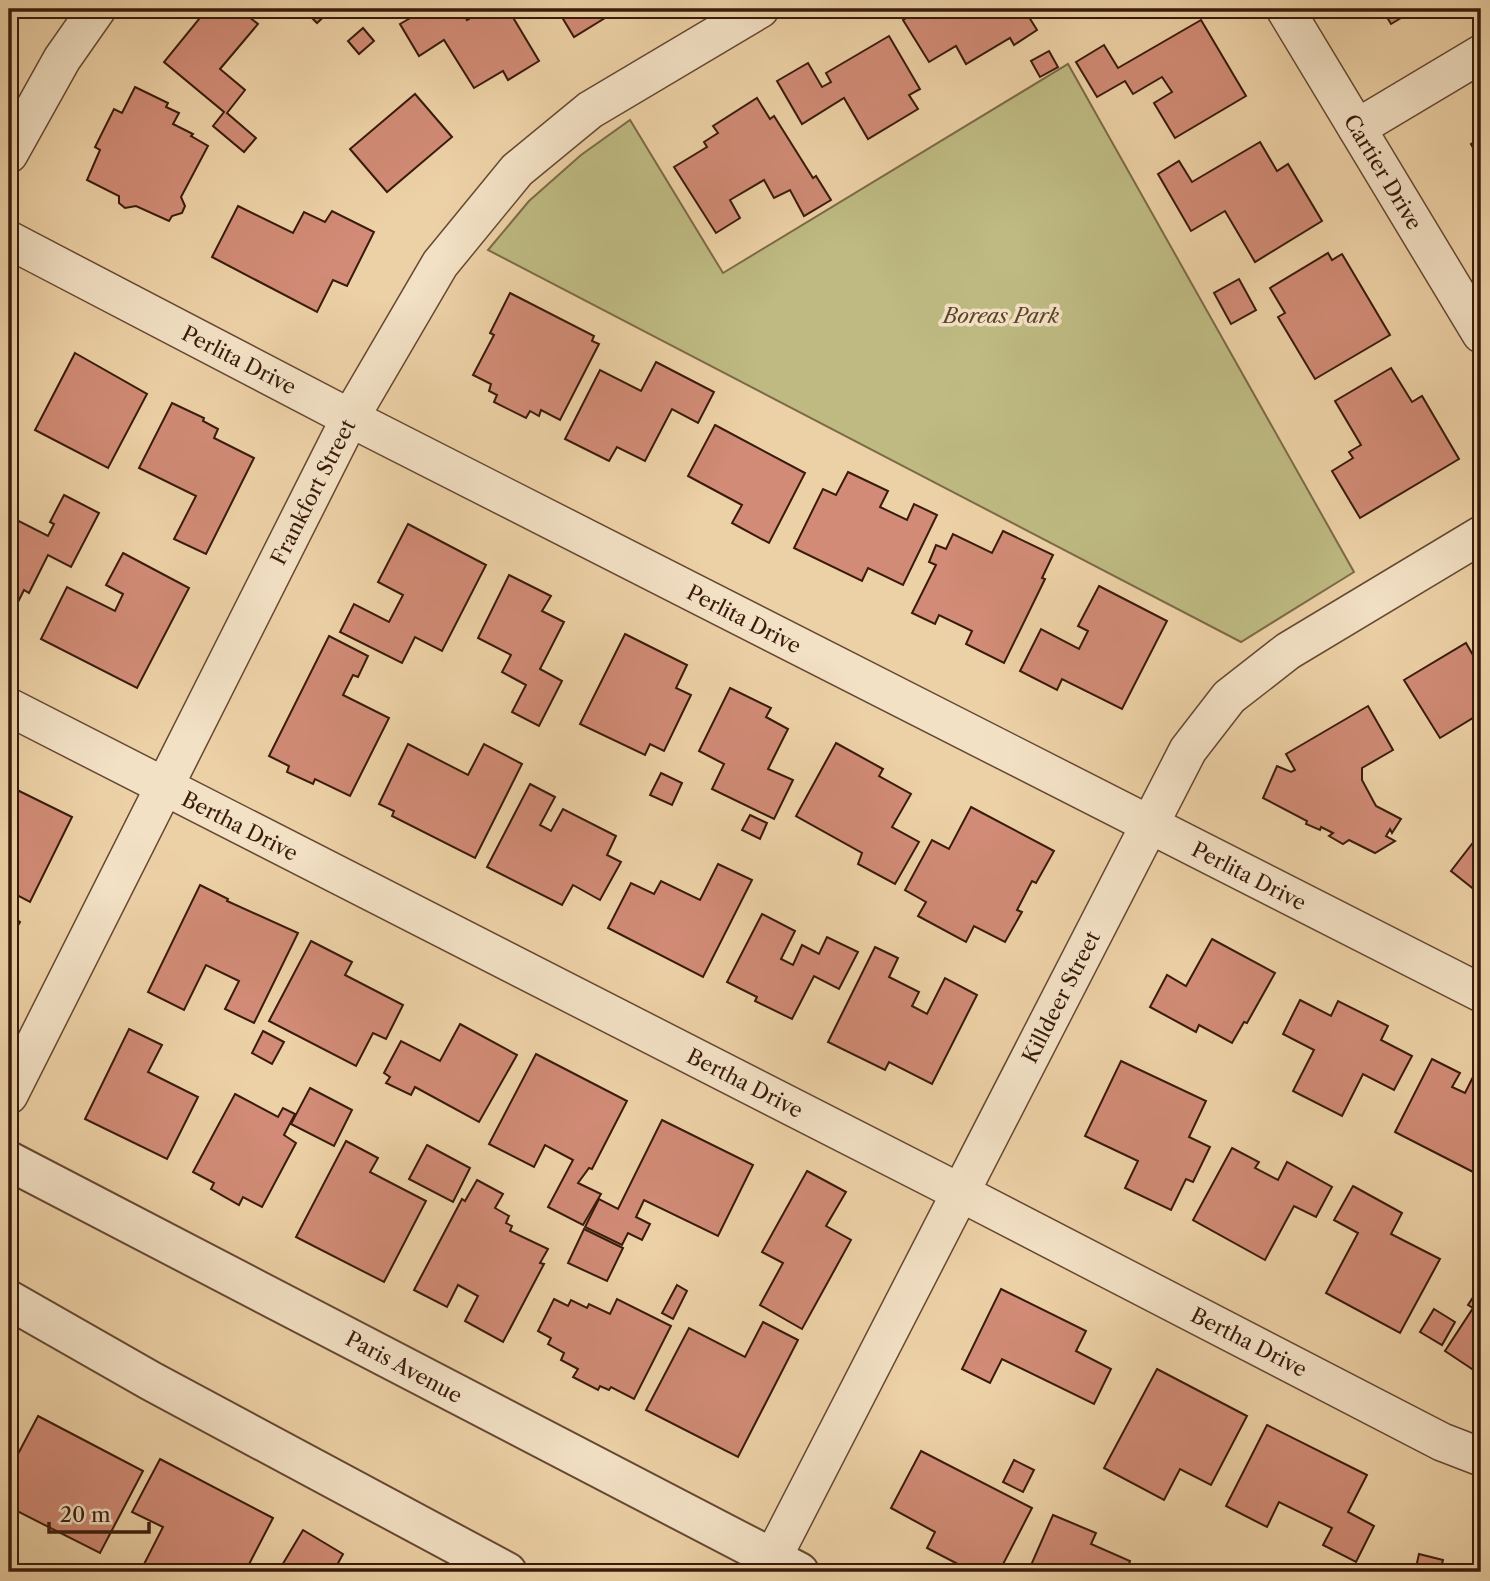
<svg xmlns="http://www.w3.org/2000/svg" width="1490" height="1581" viewBox="0 0 1490 1581" font-family="'Libre Caslon Text',serif">
<style>
.green{fill:#beba82;stroke:#7c6a46;stroke-width:2}
.building{fill:#d18b76;stroke:#391b0b;stroke-width:2}
.lines{fill:none;stroke-linecap:round;stroke-linejoin:round}
.minor-casing{stroke:#664832;stroke-width:40}
.tertiary-casing{stroke:#664832;stroke-width:42}
.minor{stroke:#f3e1c5;stroke-width:37}
.tertiary{stroke:#f3e1c5;stroke-width:38}
.labels{text-anchor:middle;dominant-baseline:central;stroke-width:7;stroke-linejoin:round;paint-order:stroke}
.street-label{font-size:21px;fill:#391b0b;stroke:#f3e1c5}
.park-label{font-size:21px;font-style:italic;fill:#5a4329;stroke:#f3e1c5}
</style>
<rect width="100%" height="100%" fill="#edd1a6"/>
<filter id="stains"><feTurbulence type="fractalNoise" baseFrequency=".00286" numOctaves="4"/><feColorMatrix values="0 0 0 0 .2 0 0 0 0 .09 0 0 0 0 .02 0 0 0 .5 -.17"/></filter>
<radialGradient id="worn" r=".72"><stop offset=".6" stop-color="#630" stop-opacity="0"/><stop offset="1" stop-color="#630" stop-opacity=".3"/></radialGradient>
<polygon class="green" points="1068,64 1354,572 1241,642 488,250 529,201 581,155 630,120 723,273"/>
<g class="building">
<polygon points="199,9 239,9 258,24 220,69 245,90 227,113 256,138 244,152 213,126 224,112 164,62 204,13"/>
<polygon points="303,9 332,9 317,23"/>
<polygon points="426,9 461,9 467,20 486,9 508,9 539,61 508,80 503,71 474,88 444,40 419,56 400,24"/>
<polygon points="557,9 618,9 618,10 574,37"/>
<polygon points="921,9 1024,9 1037,30 1014,45 1010,38 966,64 956,46 929,62 903,20"/>
<polygon points="1382,9 1416,9 1391,24"/>
<polygon points="1201,20 1246,96 1175,138 1154,103 1172,92 1162,77 1133,94 1125,81 1097,97 1076,62 1104,45 1118,68"/>
<polygon points="363,28 374,41 359,54 348,41"/>
<polygon points="889,36 920,89 909,95 918,109 868,139 844,98 802,124 777,81 808,63 822,87 831,82 826,73"/>
<polygon points="1049,51 1058,67 1040,77 1031,61"/>
<polygon points="135,87 168,103 166,107 179,113 173,124 193,134 191,136 208,146 181,197 185,206 182,213 172,216 169,221 136,206 125,208 119,203 119,196 87,180 100,150 95,147 114,109 122,113"/>
<polygon points="415,94 452,137 387,192 350,149"/>
<polygon points="757,98 770,119 774,116 813,178 816,176 831,200 804,216 790,190 774,198 764,180 730,200 740,218 716,233 674,167 707,147 704,142 718,133 713,126"/>
<polygon points="1481,138 1481,161 1471,144"/>
<polygon points="1260,142 1277,171 1288,164 1322,221 1255,262 1225,211 1191,231 1158,174 1179,161 1192,182"/>
<polygon points="238,206 293,233 304,212 325,222 332,211 374,232 347,286 333,280 317,312 212,257"/>
<polygon points="1328,253 1332,260 1342,254 1390,335 1315,379 1278,317 1285,313 1270,288"/>
<polygon points="1239,279 1256,310 1231,324 1214,293"/>
<polygon points="510,293 594,336 592,341 599,344 560,420 541,410 539,416 530,411 526,418 494,402 497,395 489,391 491,384 473,375 494,335 490,333"/>
<polygon points="9,322 17,326 9,341"/>
<polygon points="75,353 147,394 108,468 35,430"/>
<polygon points="656,362 714,392 698,423 672,409 645,461 617,447 609,461 565,439 600,370 641,391"/>
<polygon points="1391,368 1412,402 1422,396 1459,459 1360,518 1332,471 1353,458 1349,452 1361,445 1335,401"/>
<polygon points="172,403 204,418 203,421 218,429 214,438 254,458 206,554 174,539 196,496 139,468"/>
<polygon points="715,425 805,473 769,543 732,523 742,505 688,476"/>
<polygon points="848,472 888,491 880,507 907,520 914,504 937,515 903,585 868,568 862,581 794,548 823,489 836,495"/>
<polygon points="64,495 99,513 71,567 48,555 29,593 24,590 15,608 9,605 9,527 13,518 48,536 54,524 50,522"/>
<polygon points="408,524 486,565 442,651 415,637 402,663 340,632 354,604 389,622 403,595 378,582"/>
<polygon points="1003,531 1053,555 1042,578 1045,579 1004,663 966,644 972,631 939,615 935,624 912,613 936,565 929,562 936,545 946,549 953,534 992,553"/>
<polygon points="123,553 189,588 137,688 41,639 67,587 115,611 123,594 106,585"/>
<polygon points="509,575 551,596 542,611 564,622 540,669 562,681 539,726 512,712 526,685 502,672 511,655 478,638"/>
<polygon points="1099,586 1167,621 1122,709 1062,679 1057,690 1020,671 1041,629 1079,649 1088,631 1078,626"/>
<polygon points="625,634 687,665 676,688 691,695 664,751 650,744 645,755 580,724"/>
<polygon points="329,636 368,656 358,677 353,675 343,695 389,718 350,796 315,779 313,784 287,772 289,766 269,756"/>
<polygon points="1466,643 1481,669 1481,720 1478,715 1440,738 1404,680"/>
<polygon points="730,688 771,708 766,717 788,729 768,769 793,780 774,819 712,789 724,764 699,751"/>
<polygon points="1368,706 1393,750 1362,768 1362,780 1376,806 1401,819 1392,833 1390,829 1386,836 1395,841 1375,853 1349,840 1343,844 1329,836 1333,833 1321,827 1320,830 1306,824 1307,821 1263,798 1277,766 1291,772 1295,770 1286,754"/>
<polygon points="836,743 883,769 879,776 911,794 892,827 919,842 895,884 858,864 862,853 796,816"/>
<polygon points="408,744 468,775 484,744 522,764 475,858 392,816 394,811 379,804"/>
<polygon points="661,773 682,783 672,805 650,795"/>
<polygon points="530,784 555,797 540,825 551,831 563,809 616,836 607,855 621,862 600,900 573,885 562,905 487,867"/>
<polygon points="9,786 72,817 30,902 9,891"/>
<polygon points="971,807 1054,851 1036,883 1032,881 1017,910 1022,912 1005,942 974,926 966,942 918,916 926,902 905,890 932,840 949,849"/>
<polygon points="750,815 767,823 760,839 742,830"/>
<polygon points="1475,840 1481,844 1481,895 1451,871"/>
<polygon points="718,864 752,880 703,977 608,928 631,883 654,894 661,881 700,900"/>
<polygon points="200,885 228,899 227,901 298,933 254,1023 225,1009 239,981 206,965 184,1010 148,992"/>
<polygon points="9,914 20,922 9,940"/>
<polygon points="762,914 795,931 781,959 793,965 802,945 819,954 827,937 858,952 839,989 814,976 792,1019 755,1001 757,997 727,982"/>
<polygon points="1212,939 1275,973 1247,1023 1244,1022 1232,1043 1199,1025 1196,1032 1150,1007 1167,975 1186,986"/>
<polygon points="311,941 352,962 345,975 403,1005 386,1039 373,1033 356,1066 269,1021"/>
<polygon points="875,947 898,958 889,977 919,992 912,1006 927,1014 945,978 977,995 932,1084 889,1062 885,1070 828,1042"/>
<polygon points="1300,1000 1331,1016 1338,1001 1388,1026 1381,1040 1412,1056 1394,1090 1363,1074 1342,1116 1293,1091 1314,1050 1283,1034"/>
<polygon points="460,1024 517,1055 479,1122 415,1087 411,1095 386,1083 390,1077 384,1073 401,1041 440,1061"/>
<polygon points="129,1029 162,1045 148,1072 198,1097 167,1159 85,1119"/>
<polygon points="263,1031 284,1042 272,1064 252,1053"/>
<polygon points="536,1054 627,1101 592,1169 589,1168 578,1183 601,1194 583,1225 548,1207 573,1160 545,1145 534,1167 489,1144"/>
<polygon points="1432,1059 1460,1073 1452,1087 1465,1093 1475,1073 1481,1077 1481,1095 1479,1100 1481,1101 1481,1176 1395,1132"/>
<polygon points="1121,1061 1206,1101 1189,1137 1210,1147 1193,1182 1186,1179 1171,1210 1125,1188 1138,1161 1085,1136"/>
<polygon points="310,1088 352,1110 334,1146 291,1124"/>
<polygon points="235,1094 278,1117 283,1108 295,1114 284,1135 296,1143 262,1207 243,1197 239,1205 211,1189 214,1183 193,1172"/>
<polygon points="662,1120 753,1165 718,1236 644,1200 636,1217 650,1224 642,1240 628,1233 622,1245 585,1227 599,1199 618,1209"/>
<polygon points="346,1141 378,1158 370,1172 426,1201 384,1282 296,1237"/>
<polygon points="427,1145 470,1168 453,1202 409,1179"/>
<polygon points="1232,1148 1259,1162 1255,1168 1278,1180 1287,1162 1332,1187 1316,1217 1294,1206 1265,1260 1193,1220"/>
<polygon points="807,1171 846,1192 826,1226 851,1240 802,1329 760,1305 783,1263 762,1252"/>
<polygon points="477,1180 503,1194 495,1208 509,1216 506,1223 512,1226 510,1231 548,1249 540,1263 544,1264 503,1342 465,1321 478,1296 458,1285 447,1307 414,1290 462,1199 465,1201"/>
<polygon points="1353,1186 1402,1213 1391,1234 1440,1259 1400,1333 1326,1293 1358,1233 1334,1220"/>
<polygon points="584,1229 623,1248 607,1281 568,1263"/>
<polygon points="677,1285 687,1291 673,1319 662,1313"/>
<polygon points="1481,1285 1481,1375 1445,1351 1473,1308 1468,1305"/>
<polygon points="1001,1289 1086,1331 1076,1351 1111,1369 1094,1404 1002,1359 990,1383 962,1369"/>
<polygon points="554,1299 568,1306 571,1300 587,1308 589,1304 610,1314 617,1299 671,1326 634,1399 611,1387 609,1390 600,1386 598,1390 573,1377 578,1369 561,1360 564,1353 548,1344 551,1338 538,1331"/>
<polygon points="1434,1309 1455,1322 1442,1345 1420,1332"/>
<polygon points="763,1322 798,1340 738,1457 646,1410 689,1328 745,1357"/>
<polygon points="1157,1369 1247,1416 1211,1485 1180,1469 1164,1500 1104,1468"/>
<polygon points="38,1416 143,1471 100,1553 9,1507 9,1471"/>
<polygon points="1267,1425 1367,1475 1348,1512 1374,1526 1356,1562 1323,1545 1332,1528 1279,1502 1267,1527 1226,1506"/>
<polygon points="921,1451 1032,1508 999,1572 973,1572 927,1548 935,1532 891,1508"/>
<polygon points="160,1459 273,1518 245,1572 229,1572 218,1567 215,1572 140,1572 163,1527 132,1512"/>
<polygon points="1014,1460 1034,1470 1023,1492 1003,1482"/>
<polygon points="1053,1515 1096,1533 1091,1544 1130,1561 1126,1572 1028,1572"/>
<polygon points="303,1530 343,1554 337,1565 350,1572 278,1572"/>
<polygon points="1419,1554 1443,1560 1440,1572 1415,1572"/>
<polygon points="1273,1564 1291,1566 1290,1572 1271,1572"/>
</g>
<g class="lines">
<g class="minor-casing">
<g id="minor">
<polyline points="1285,9 1481,334"/>
<polyline points="1357,128 1481,54"/>
<polyline points="9,154 62,59 97,9"/>
<polyline points="9,240 350,418 1481,993"/>
<polyline points="9,707 959,1192 1442,1442 1481,1457"/>
<polyline points="9,1095 350,418 440,264 517,170 590,110 760,9"/>
<polyline points="769,1572 772,1559 1188,750 1229,697 1288,651 1481,535"/>
</g>
</g>
<g class="tertiary-casing">
<g id="tertiary">
<polyline points="9,1161 799,1572"/>
<polyline points="9,1300 151,1381 507,1572"/>
</g>
</g>
<use href="#minor" class="minor"/>
<use href="#tertiary" class="tertiary"/>
</g>
<g class="labels">
<g class="street-label">
<text transform="translate(1383 172) rotate(59)">Cartier Drive</text>
<text transform="translate(239 360) rotate(27)">Perlita Drive</text>
<text transform="translate(313 492) rotate(-63)">Frankfort Street</text>
<text transform="translate(744 619) rotate(27)">Perlita Drive</text>
<text transform="translate(240 826) rotate(27)">Bertha Drive</text>
<text transform="translate(1249 876) rotate(27)">Perlita Drive</text>
<text transform="translate(1061 997) rotate(-63)">Killdeer Street</text>
<text transform="translate(745 1083) rotate(27)">Bertha Drive</text>
<text transform="translate(1249 1342) rotate(27)">Bertha Drive</text>
<text transform="translate(404 1367) rotate(28)">Paris Avenue</text>
</g>
<g class="park-label">
<text x="1001" y="315">Boreas Park</text>
</g>
</g>
<rect width="1490" height="1581" fill="none" stroke="#edd1a6" stroke-width="35"/>
<rect x="10" y="10" width="1469" height="1560" fill="none" stroke="#391b0b" stroke-width="3.5"/>
<rect x="18" y="18" width="1455" height="1546" fill="none" stroke="#391b0b" stroke-width="2"/>
<path d="M49 1522v10h100v-10" fill="none" stroke="#391b0b" stroke-width="3.5"/>
<text x="60" y="1522" font-size="21" fill="#391b0b" stroke="#f3e1c5" stroke-width="5" paint-order="stroke">20 m</text>
<rect width="100%" height="100%" filter="url(#stains)"/>
<rect width="100%" height="100%" fill="url(#worn)"/>
</svg>
